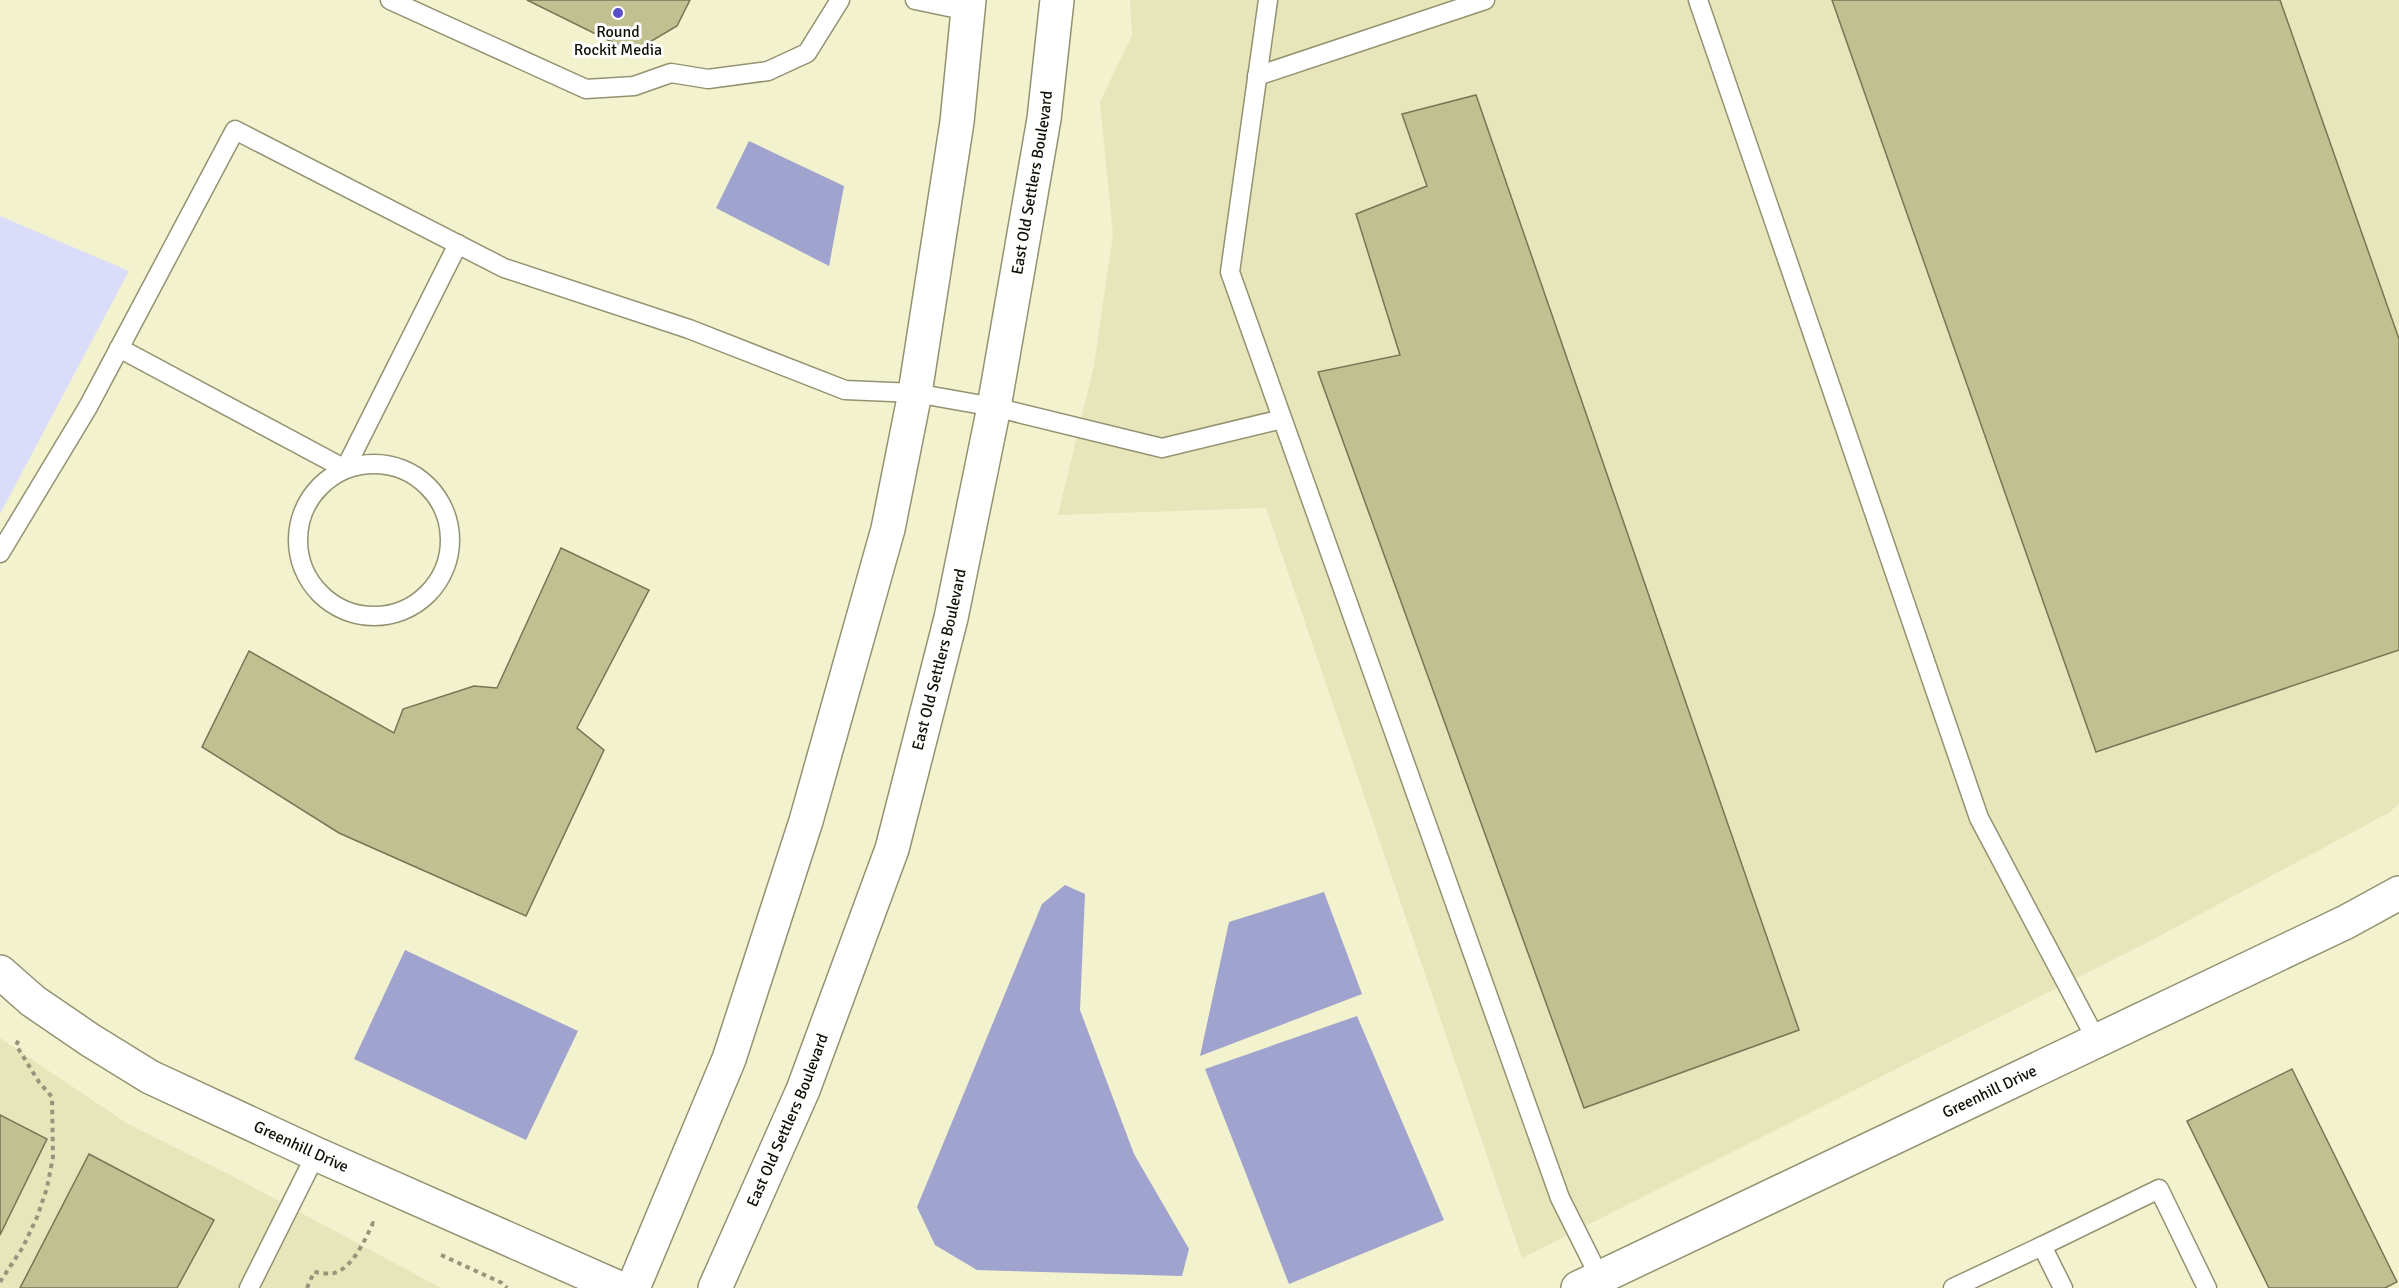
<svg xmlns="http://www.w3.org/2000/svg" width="2399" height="1288" viewBox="0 0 2399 1288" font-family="Signika,sans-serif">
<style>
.built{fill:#e7e5ba}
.green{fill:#daddf9}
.water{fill:#9fa3ce}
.building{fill:#c1c091;stroke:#767555;stroke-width:1.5}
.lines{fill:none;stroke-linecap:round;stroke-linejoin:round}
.lane-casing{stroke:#939271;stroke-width:21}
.secondary-casing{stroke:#939271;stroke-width:36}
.path{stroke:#97967c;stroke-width:4;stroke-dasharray:4.5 4.5;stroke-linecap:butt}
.lane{stroke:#fff;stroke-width:18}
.secondary{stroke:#fff;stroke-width:33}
.poi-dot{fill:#574fc6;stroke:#fff;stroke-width:2}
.labels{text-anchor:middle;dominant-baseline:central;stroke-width:6;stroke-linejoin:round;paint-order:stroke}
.poi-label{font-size:16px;fill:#100f04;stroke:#fff}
.street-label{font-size:16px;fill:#100f04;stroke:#fff}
</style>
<rect width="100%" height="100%" fill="#f3f2ce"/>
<g class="built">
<polygon points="1130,0 2399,0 2399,803 2390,812 2152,940 1522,1258 1266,508 1058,515 1094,365 1113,235 1100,102 1132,35"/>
<polygon points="0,1038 128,1124 236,1178 441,1288 0,1288"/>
</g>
<polygon class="green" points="0,216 129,271 0,514"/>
<g class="water">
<polygon points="749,141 844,186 829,266 716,208"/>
<polygon points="1065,885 1085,894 1080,1010 1134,1154 1189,1249 1182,1276 977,1270 935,1245 917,1207 1042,904"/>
<polygon points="1324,892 1362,994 1200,1056 1229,922"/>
<polygon points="405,950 578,1031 526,1140 354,1059"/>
<polygon points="1357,1016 1444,1220 1289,1284 1205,1069"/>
</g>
<g class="building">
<polygon points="527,0 690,0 677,26 638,49 626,49"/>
<polygon points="1832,0 2280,0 2399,339 2399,650 2096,752"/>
<polygon points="1476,95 1799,1030 1584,1108 1318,372 1400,355 1356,214 1427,186 1402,114"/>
<polygon points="561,548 649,590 577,728 604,750 526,916 339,833 202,747 249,651 394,733 403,709 474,686 497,688"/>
<polygon points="2292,1069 2397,1282 2385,1288 2269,1288 2187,1121"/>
<polygon points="0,1115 47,1139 0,1235"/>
<polygon points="89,1154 214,1220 177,1288 20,1288"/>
</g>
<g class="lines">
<g class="lane-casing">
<g id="lane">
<polyline points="390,0 586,89 634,86 671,73 708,79 768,71 807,53 840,0"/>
<polyline points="915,0 968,11"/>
<polyline points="1268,0 1230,272 1560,1198 1603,1284"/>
<polyline points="1698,0 1979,818 2097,1041"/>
<polyline points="1257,76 1485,0"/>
<polyline points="119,348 345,469 458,244"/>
<circle cx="374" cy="540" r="76"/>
<polyline points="0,553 88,407 235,130 504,268 689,329 845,390 915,393 994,407 1162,448 1282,419"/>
<polyline points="2042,1246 2159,1189 2207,1288"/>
<polyline points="249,1288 316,1154"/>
<polyline points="1953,1288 2042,1246 2063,1288"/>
</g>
</g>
<g class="secondary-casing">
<g id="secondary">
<path id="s1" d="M 0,972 L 33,1001 L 90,1040 L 150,1077 L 316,1154 L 619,1288"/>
<polyline points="633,1288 729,1059 806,821 888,529 915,393 957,122 969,0"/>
<path id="s2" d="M 715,1288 L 803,1090 L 892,849 L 951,618 L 994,407 L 1044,119 L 1057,0"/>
<path id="s3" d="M 1578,1288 L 2346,922 L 2399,893"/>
</g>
</g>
<g class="path">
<polyline points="441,1255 502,1283 507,1288"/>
<polyline points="0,1282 23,1247 37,1217 47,1188 53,1157 52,1097 39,1082 16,1045 20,1038"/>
<path d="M 307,1288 L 314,1272 C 320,1273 328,1274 334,1273 C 352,1269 366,1238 373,1223 L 374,1224"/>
</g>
<use href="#lane" class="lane"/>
<use href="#secondary" class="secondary"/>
</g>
<circle class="poi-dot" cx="618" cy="13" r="6"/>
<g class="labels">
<g class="poi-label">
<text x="618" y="32">Round<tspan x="618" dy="18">Rockit Media</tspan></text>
</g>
<g class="street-label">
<text stroke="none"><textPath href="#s2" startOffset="1155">East Old Settlers Boulevard</textPath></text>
<text stroke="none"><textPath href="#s2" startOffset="669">East Old Settlers Boulevard</textPath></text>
<text stroke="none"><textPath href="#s3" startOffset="456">Greenhill Drive</textPath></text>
<text stroke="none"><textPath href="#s2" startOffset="183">East Old Settlers Boulevard</textPath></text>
<text stroke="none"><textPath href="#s1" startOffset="350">Greenhill Drive</textPath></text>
</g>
</g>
</svg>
